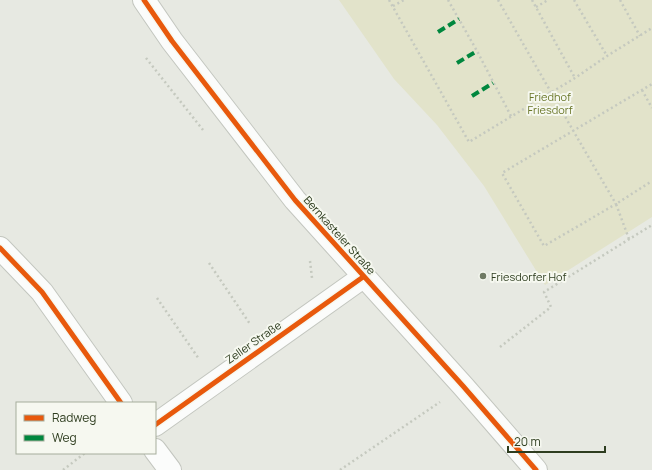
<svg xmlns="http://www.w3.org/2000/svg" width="652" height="470" viewBox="0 0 652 470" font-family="Manrope,sans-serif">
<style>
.green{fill:#e2e3ca}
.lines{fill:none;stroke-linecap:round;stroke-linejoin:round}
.minor-casing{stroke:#c3c6bf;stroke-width:24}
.tertiary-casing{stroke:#c3c6bf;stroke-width:24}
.path{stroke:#c5c9bf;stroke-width:2.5;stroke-dasharray:2 3;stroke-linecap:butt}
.minor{stroke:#fbfcfb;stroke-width:22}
.tertiary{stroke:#fbfcfb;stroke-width:22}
.quiet{stroke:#00873e;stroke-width:4;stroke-dasharray:8 4;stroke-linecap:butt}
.cycleway-casing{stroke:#f6f8f0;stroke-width:8}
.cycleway{stroke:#e8590c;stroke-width:5}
.poi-dot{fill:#6f7963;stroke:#f6f8f0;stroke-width:1.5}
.labels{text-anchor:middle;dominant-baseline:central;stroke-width:4;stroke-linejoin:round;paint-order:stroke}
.park-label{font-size:11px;fill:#697627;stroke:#f6f8f0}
.street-label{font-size:11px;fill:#2e3d1f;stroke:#f6f8f0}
.poi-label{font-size:11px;fill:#2e3d1f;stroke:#f6f8f0;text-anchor:start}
</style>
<rect width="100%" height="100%" fill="#e7e9e2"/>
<polygon class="green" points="339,0 652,0 652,217 545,285 484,186 437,125 394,79"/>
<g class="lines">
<g class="minor-casing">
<g id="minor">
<polyline points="0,248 42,292 121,403"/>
<polyline points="155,425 363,277"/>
<polyline points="155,450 170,470"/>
</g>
</g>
<g class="tertiary-casing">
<polyline id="tertiary" points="144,0 172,41 295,200 463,386 536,470"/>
</g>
<g class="path">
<polyline points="389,0 469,142 575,78 607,56 652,28"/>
<polyline points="448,0 477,51 511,116"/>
<path d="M 498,0 C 537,68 576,136 616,204 L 544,246 L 502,173 L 652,84"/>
<polyline points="532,0 575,78"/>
<polyline points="574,0 607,56"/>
<polyline points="620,0 640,36"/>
<polyline points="393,6 404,0"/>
<polyline points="536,7 548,0"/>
<polyline points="146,58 203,130"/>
<polyline points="642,90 652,108"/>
<polyline points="629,239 616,204 652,181"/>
<polyline points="310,261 312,278"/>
<polyline points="209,263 250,324"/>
<polyline points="157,298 199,359"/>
<polyline points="500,347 551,307 544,292 652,225"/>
<polyline points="63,470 85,453"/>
<polyline points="340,470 440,402"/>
</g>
<use href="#minor" class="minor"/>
<use href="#tertiary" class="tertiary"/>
<g class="quiet">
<polyline points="438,32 459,19"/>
<polyline points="457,63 477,51"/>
<polyline points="472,96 493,83"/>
</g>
<g class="cycleway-casing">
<g id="cycleway">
<polyline points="144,0 172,41 295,200 463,386 536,470"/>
<polyline points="0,248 42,292 121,403"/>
<polyline points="155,425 363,277"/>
</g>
</g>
<use href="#cycleway" class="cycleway"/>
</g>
<circle class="poi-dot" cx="483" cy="276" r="4"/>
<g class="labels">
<g class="park-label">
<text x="550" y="96">Friedhof<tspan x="550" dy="13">Friesdorf</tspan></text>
</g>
<g class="street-label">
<text transform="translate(340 235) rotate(48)">Bernkasteler Straße</text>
<text transform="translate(253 342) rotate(-35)">Zeller Straße</text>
</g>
<g class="poi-label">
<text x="491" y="276">Friesdorfer Hof</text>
</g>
</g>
<rect x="16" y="402" width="140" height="52" fill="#f6f8f0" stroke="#a6ad9c"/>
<rect x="24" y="415" width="20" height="6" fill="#e8590c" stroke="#a6ad9c"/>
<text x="52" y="422" font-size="12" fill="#2e3d1f">Radweg</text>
<rect x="24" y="435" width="20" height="6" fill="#00873e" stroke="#a6ad9c"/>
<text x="52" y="442" font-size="12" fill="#2e3d1f">Weg</text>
<path d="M508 446v6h97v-6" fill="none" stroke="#2e3d1f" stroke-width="2"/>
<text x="514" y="446" font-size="12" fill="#2e3d1f" stroke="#f6f8f0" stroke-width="3" paint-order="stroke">20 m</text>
</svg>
